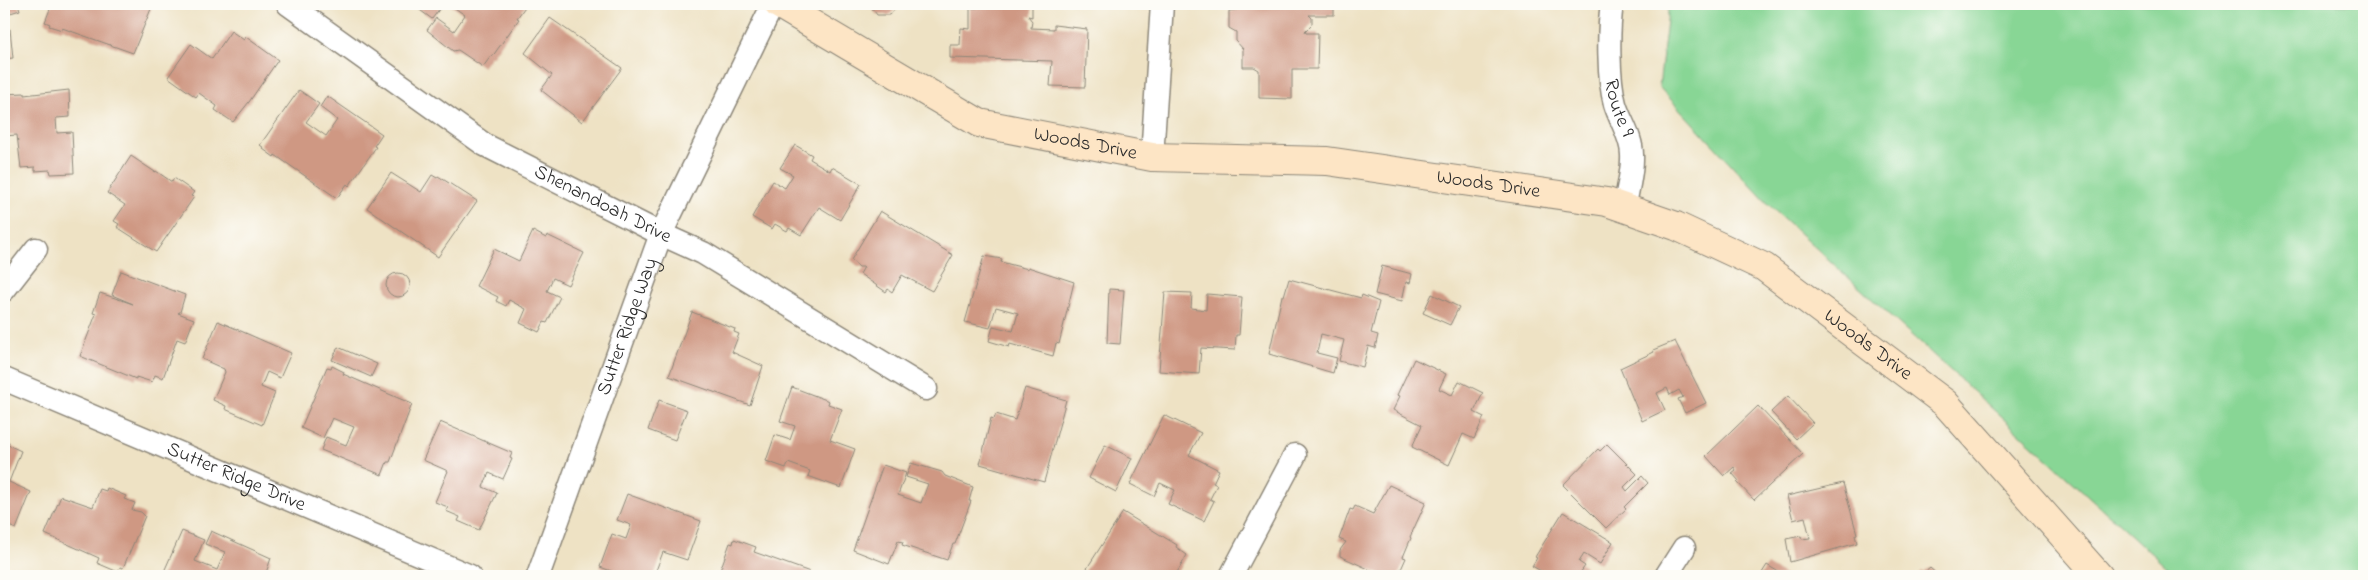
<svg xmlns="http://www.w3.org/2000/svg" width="2368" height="580" viewBox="0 0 2368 580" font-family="'Indie Flower',sans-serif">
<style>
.green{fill:#88d695;stroke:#5a8060}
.building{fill:#cf9883}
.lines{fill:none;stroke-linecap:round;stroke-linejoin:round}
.street-casing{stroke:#8c8678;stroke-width:25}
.secondary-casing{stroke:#8c8678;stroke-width:30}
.street{stroke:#fff;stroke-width:22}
.secondary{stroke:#fde5c5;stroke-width:28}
.labels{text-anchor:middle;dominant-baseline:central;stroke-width:4.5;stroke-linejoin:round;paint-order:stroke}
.street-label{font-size:20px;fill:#2b2b2b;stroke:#fdfcf7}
</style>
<rect width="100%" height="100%" fill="#fdfcf7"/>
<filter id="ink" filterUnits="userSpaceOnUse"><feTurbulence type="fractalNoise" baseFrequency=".02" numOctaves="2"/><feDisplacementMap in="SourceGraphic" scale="10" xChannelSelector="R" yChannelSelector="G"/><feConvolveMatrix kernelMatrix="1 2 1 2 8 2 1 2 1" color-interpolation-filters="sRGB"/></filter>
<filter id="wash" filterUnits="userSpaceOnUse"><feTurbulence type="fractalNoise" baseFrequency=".0096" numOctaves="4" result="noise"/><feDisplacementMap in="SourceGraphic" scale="20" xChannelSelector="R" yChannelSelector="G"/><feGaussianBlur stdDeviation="1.12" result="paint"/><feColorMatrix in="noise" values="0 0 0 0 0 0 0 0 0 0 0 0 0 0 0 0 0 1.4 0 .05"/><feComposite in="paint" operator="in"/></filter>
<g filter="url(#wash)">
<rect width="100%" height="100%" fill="#eee2c4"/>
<polygon class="green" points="1669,4 2364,4 2364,576 2176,576 1772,208 1659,87"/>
<g id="blocks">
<g class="building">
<polygon points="4,4 18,4 20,10 4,15"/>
<polygon points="52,4 153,4 133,53 62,28 62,30 49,26 50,24 45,22"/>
<polygon points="414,4 443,4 432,19 413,5"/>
<polygon points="449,4 527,4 517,18 519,19 492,57 491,56 483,67 458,50 453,51 427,30 436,18 454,31 465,15"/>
<polygon points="869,4 898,4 898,7 889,15 877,15"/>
<polygon points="977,4 1032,4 1032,17 1028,16 1032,21 1031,28 1054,29 1054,25 1087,29 1085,87 1050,86 1052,61 950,58 950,45 960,45 961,28 970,29 970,8 977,8"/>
<polygon points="1245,4 1334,4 1334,15 1309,15 1312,18 1312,24 1305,31 1306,33 1318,33 1317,69 1292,69 1292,99 1259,98 1259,70 1254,67 1243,67 1243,49 1236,41 1236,32 1229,28 1229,11 1245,8"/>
<polygon points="550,18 622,68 582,122 541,90 552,75 525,53"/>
<polygon points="10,29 13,58 4,59 4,30"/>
<polygon points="231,31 244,40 246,37 278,60 249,102 233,122 215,110 217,106 199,93 196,97 168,77 191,44 212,59"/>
<polygon points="69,90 70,117 56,118 57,133 72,132 74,173 51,174 50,170 35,171 35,167 21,168 17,135 4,136 4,94 24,93 24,95"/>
<polygon points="299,90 319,104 306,122 326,136 337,120 320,107 327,96 382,134 374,146 376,147 349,186 347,184 337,198 275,155 274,157 263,149 264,148 260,145"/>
<polygon points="795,145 812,155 810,159 830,171 832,167 861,184 840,220 819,207 801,235 789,228 787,231 775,224 772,229 752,217 773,181 785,188 793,175 780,168"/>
<polygon points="131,156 155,172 156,171 172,182 174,178 194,192 191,196 194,197 156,252 117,227 119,224 114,221 125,205 107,193"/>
<polygon points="391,173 421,192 432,175 437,178 438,176 477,201 438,257 367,208"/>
<polygon points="880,211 953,255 932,291 902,275 892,292 888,289 886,292 860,274 864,267 859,267 851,260"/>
<polygon points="533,231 546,238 547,235 584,253 568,285 553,278 547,291 560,297 547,323 544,322 539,332 520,323 526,309 509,300 506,306 496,301 498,297 476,286 494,249 519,261"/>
<polygon points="984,256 1002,259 1001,262 1028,269 1028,267 1074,282 1059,344 1056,343 1053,356 1010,344 1009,347 989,341 993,326 1013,331 1018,313 996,307 990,328 965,322"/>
<polygon points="1382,266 1412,274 1410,283 1406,282 1402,301 1375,294"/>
<polygon points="121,271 185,295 180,312 178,313 194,319 185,342 177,339 163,378 155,375 152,382 136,377 136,379 80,356 96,314 93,313 100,293 133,304 112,295"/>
<circle cx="398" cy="285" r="12"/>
<polygon points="1289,279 1361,298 1362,295 1379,302 1371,333 1378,335 1375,348 1368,346 1363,367 1339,361 1344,340 1321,334 1317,353 1337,358 1333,373 1269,354 1282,296 1284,296"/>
<polygon points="1109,289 1124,290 1120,344 1107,343"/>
<polygon points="1165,292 1192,293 1191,308 1206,310 1207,294 1242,297 1239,335 1236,335 1235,350 1201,348 1199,374 1159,371"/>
<polygon points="1432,294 1459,307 1450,325 1423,313"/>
<polygon points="692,312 735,329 734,332 739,334 732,352 763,366 750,405 669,376"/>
<polygon points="218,321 291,353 280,378 267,372 261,387 275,393 262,425 225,409 226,406 213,400 225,372 224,369 202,359"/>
<polygon points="1675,341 1706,403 1685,413 1678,399 1683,397 1679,390 1670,395 1667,388 1657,393 1665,410 1642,421 1620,368 1654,352 1653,350"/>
<polygon points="338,347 377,364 371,377 332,360"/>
<polygon points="1414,359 1446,374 1439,389 1452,395 1459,381 1483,393 1474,412 1484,417 1474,439 1463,434 1449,465 1412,447 1422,425 1393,410 1400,396 1397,395"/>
<polygon points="332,366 344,372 343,374 412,404 390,462 387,462 382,475 321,450 326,437 346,445 354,427 332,418 323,438 301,428 327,367 331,368"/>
<polygon points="792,387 829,401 828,404 842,409 830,440 855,449 841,488 808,476 810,471 788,463 786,468 766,461 775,435 790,440 795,426 780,421"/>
<polygon points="1025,388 1066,400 1044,482 980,464 991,418 994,419 996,414 1015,420"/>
<polygon points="1788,396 1813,423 1796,439 1771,412"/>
<polygon points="659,400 687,410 675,440 648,430"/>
<polygon points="1758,406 1803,454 1754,500 1737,482 1739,481 1732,473 1736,470 1734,467 1724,476 1706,456"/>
<polygon points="1164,415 1201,433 1189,455 1219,470 1213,483 1217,485 1210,499 1214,501 1204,521 1168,504 1175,490 1160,483 1154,496 1130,484"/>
<polygon points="440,422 512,453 510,458 512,459 503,479 489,473 483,487 497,493 479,530 458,521 460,517 446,511 448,507 435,502 448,471 423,460"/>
<polygon points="4,440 9,442 8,445 21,451 9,482 31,492 16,529 4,524"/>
<polygon points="1607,444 1637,474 1624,487 1627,491 1642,476 1648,483 1624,507 1626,509 1606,528 1563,485 1598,449 1600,451"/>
<polygon points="1105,445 1132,458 1116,492 1089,478"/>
<polygon points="911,463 942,472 945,476 973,487 969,501 971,501 955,544 953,544 947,560 902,545 903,542 898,541 889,564 853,550 883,465 906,473 898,495 921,503 928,484 906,477"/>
<polygon points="1843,483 1857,534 1855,535 1857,543 1790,562 1786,539 1801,536 1802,539 1810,538 1805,517 1793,520 1787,496"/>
<polygon points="1389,485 1426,502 1410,537 1411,538 1403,557 1406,558 1398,576 1384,576 1340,556 1340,550 1346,542 1339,539 1350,509 1353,510 1355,506 1373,514"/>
<polygon points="107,488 126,496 124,499 135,503 132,510 141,512 145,516 123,568 120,567 118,572 97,563 99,558 45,534 61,496 93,507 100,489 106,491"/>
<polygon points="627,494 701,521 687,560 663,552 654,576 625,576 600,567 612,534 626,539 631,525 617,520"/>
<polygon points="1123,512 1177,545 1176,547 1187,555 1175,576 1082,576"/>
<polygon points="1563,512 1613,542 1600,564 1584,554 1579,562 1585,566 1578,576 1550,576 1532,566 1537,558 1535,557"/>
<polygon points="182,531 204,540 195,561 217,570 225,552 205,544 211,531 271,558 265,576 162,576"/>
<polygon points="734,539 756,547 754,552 810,572 809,576 718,576 730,543 733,544"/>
<polygon points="1767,565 1777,571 1786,576 1760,576"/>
<polygon points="1930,568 1939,576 1918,576 1922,571 1924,573"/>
</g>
</g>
</g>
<g filter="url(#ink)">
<use href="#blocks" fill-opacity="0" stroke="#8c8678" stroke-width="1"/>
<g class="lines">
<g class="street-casing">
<g id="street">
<path id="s1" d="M 288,4 L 485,145 L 661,234 L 703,253 L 926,389"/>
<path id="s2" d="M 1612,4 C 1608,30 1608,78 1615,104 C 1620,121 1632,137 1632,155 C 1633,172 1627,192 1624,209"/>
<polyline points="1152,157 1162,4"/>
<polyline points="4,290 36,249"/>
<path id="s3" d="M 4,379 L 470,576"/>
<path id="s4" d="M 538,576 L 661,234 L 773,4"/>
<polyline points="1231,576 1295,455"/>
<polyline points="1666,576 1684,548"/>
</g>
</g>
<g class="secondary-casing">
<g id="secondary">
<path id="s5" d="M 778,4 L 979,123 L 1152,157 L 1327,161 L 1607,202 L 1676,226 L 1764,267 L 1945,403 L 2099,576"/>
</g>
</g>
<use href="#street" class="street"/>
<use href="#secondary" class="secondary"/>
</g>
</g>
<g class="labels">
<g class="street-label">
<text stroke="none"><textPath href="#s2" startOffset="105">Route 9</textPath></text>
<text stroke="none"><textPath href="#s5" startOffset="342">Woods Drive</textPath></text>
<text stroke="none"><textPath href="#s5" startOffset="748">Woods Drive</textPath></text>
<text stroke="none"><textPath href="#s1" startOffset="374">Shenandoah Drive</textPath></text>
<text stroke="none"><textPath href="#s4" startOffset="265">Sutter Ridge Way</textPath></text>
<text stroke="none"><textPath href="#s5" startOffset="1168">Woods Drive</textPath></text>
<text stroke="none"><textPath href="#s3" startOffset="252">Sutter Ridge Drive</textPath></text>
</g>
</g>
<rect width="2368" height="580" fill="none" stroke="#fdfcf7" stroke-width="20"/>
</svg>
